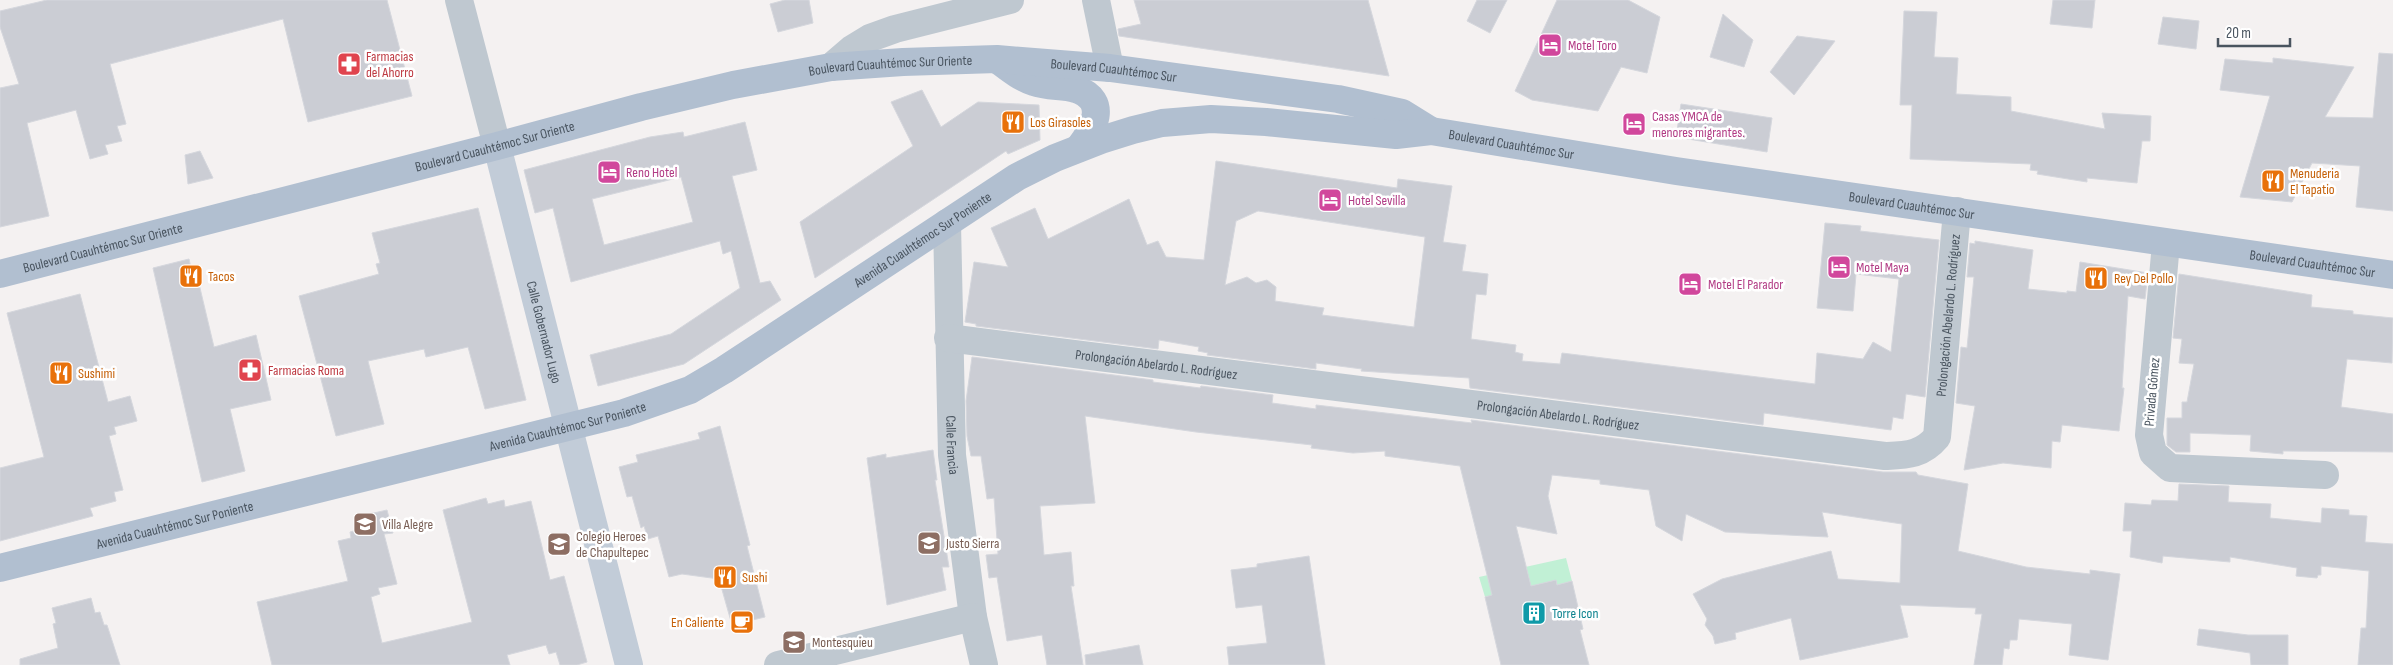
<svg xmlns="http://www.w3.org/2000/svg" width="2393" height="665" viewBox="0 0 2393 665" font-family="'Sofia Sans Condensed',sans-serif">
<style>
.green{fill:#c1f0d5}
.building{fill:#cbcdd4;stroke:#d5d7dd;fill-rule:evenodd}
.lines{fill:none;stroke-linecap:round;stroke-linejoin:round}
.street{stroke:#bfc8d0;stroke-width:28}
.secondary{stroke:#c2ccd8;stroke-width:28}
.primary{stroke:#b1bfd0;stroke-width:28}
.labels{text-anchor:middle;dominant-baseline:central;stroke-width:5;stroke-linejoin:round;paint-order:stroke}
.hotel-label{font-size:14px;fill:#b23c85;stroke:#fff;text-anchor:start}
.health-label{font-size:14px;fill:#be3a42;stroke:#fff;text-anchor:start}
.street-label{font-size:14px;fill:#49545f;stroke:#fff}
.food-label{font-size:14px;fill:#c56008;stroke:#fff;text-anchor:start}
.education-label{font-size:14px;fill:#785e54;stroke:#fff;text-anchor:start}
.culture-label{font-size:14px;fill:#0d838f;stroke:#fff;text-anchor:start}
</style>
<rect width="100%" height="100%" fill="#f4f1f1"/>
<polygon class="green" points="1566,558 1572,581 1557,585 1556,580 1485,597 1479,577"/>
<g class="building">
<polygon points="47,0 387,0 412,96 308,122 283,19 110,64 126,124 117,126 122,141 105,145 108,154 90,159 76,110 27,123 49,216 0,227 0,88 19,84 0,27 0,11"/>
<polygon points="785,0 809,0 813,23 778,32 770,4"/>
<polygon points="1134,0 1368,0 1389,76 1119,36 1118,29 1141,24"/>
<polygon points="1477,0 1507,0 1490,33 1467,21"/>
<polygon points="1557,0 1628,0 1660,17 1647,73 1621,67 1598,111 1532,100 1515,91"/>
<polygon points="2053,0 2095,0 2092,28 2050,24"/>
<polygon points="1904,11 1937,12 1934,57 1958,58 1956,94 2011,97 2011,111 2105,129 2102,113 2151,116 2150,141 2142,141 2137,183 2087,178 2087,182 2037,174 2038,171 2030,170 2031,164 1910,159 1912,105 1900,105"/>
<polygon points="1723,14 1753,40 1744,67 1710,57"/>
<polygon points="2163,17 2199,21 2196,49 2158,44"/>
<polygon points="1797,36 1835,41 1794,95 1770,72"/>
<polygon points="2379,53 2393,54 2393,211 2356,207 2360,166 2312,163 2292,202 2240,197 2270,96 2220,90 2225,59 2273,63 2273,58 2354,67 2325,117 2373,118"/>
<polygon points="922,90 941,127 978,102 1039,105 1040,140 1008,154 1006,151 815,278 800,222 913,146 891,102"/>
<polygon points="1681,104 1772,118 1767,152 1676,137"/>
<path d="M 745,122 L 757,170 L 732,176 L 760,283 L 770,281 L 781,300 L 684,364 L 598,386 L 590,355 L 671,334 L 740,288 L 731,251 L 723,254 L 720,241 L 571,282 L 553,208 L 535,213 L 524,170 L 650,137 L 683,132 L 684,137 ZM 681,177 L 693,222 L 604,245 L 592,199 Z"/>
<polygon points="200,151 213,178 188,184 185,155"/>
<path d="M 1216,161 L 1397,188 L 1398,179 L 1452,186 L 1443,242 L 1466,245 L 1462,271 L 1488,274 L 1486,295 L 1476,294 L 1471,339 L 1516,345 L 1515,352 L 1523,354 L 1522,361 L 1560,364 L 1562,353 L 1815,384 L 1817,353 L 1863,359 L 1873,342 L 1891,352 L 1899,279 L 1856,274 L 1853,311 L 1817,308 L 1825,223 L 1861,226 L 1860,231 L 1939,240 L 1925,397 L 1906,394 L 1903,419 L 1893,417 L 1891,430 L 1764,413 L 1763,425 L 1470,388 L 1469,378 L 1361,371 L 1362,369 L 1316,363 L 1316,369 L 1207,355 L 1208,353 L 1198,351 L 1199,347 L 1159,340 L 1158,349 L 976,326 L 976,324 L 965,322 L 974,262 L 1008,267 L 991,228 L 1035,208 L 1048,239 L 1129,199 L 1147,245 L 1158,241 L 1166,257 L 1204,260 ZM 1258,211 L 1425,237 L 1414,327 L 1322,315 L 1324,308 L 1275,301 L 1276,287 L 1267,280 L 1256,283 L 1247,277 L 1225,285 L 1236,221 Z"/>
<polygon points="478,208 526,400 485,409 468,347 426,357 424,349 368,361 384,424 336,436 299,296 379,274 376,264 380,263 372,233"/>
<polygon points="1975,241 2033,250 2028,289 2067,293 2067,291 2076,292 2080,262 2148,273 2145,299 2128,296 2122,388 2124,388 2119,431 2062,425 2060,442 2052,441 2051,468 2003,463 1964,470 1975,406 1956,403 1961,347 1967,348 1974,277 1967,277 1970,243 1975,244"/>
<polygon points="189,259 191,268 195,267 214,347 256,335 271,400 230,409 245,471 202,482 153,268"/>
<polygon points="2179,274 2312,295 2311,307 2353,311 2353,314 2393,318 2392,363 2347,359 2341,407 2393,414 2393,452 2283,451 2283,454 2250,451 2251,435 2190,433 2190,452 2176,452 2167,445 2167,418 2182,418 2182,402 2187,402 2194,364 2179,363 2182,339 2173,338"/>
<polygon points="80,294 108,402 130,396 137,421 114,427 116,434 109,436 123,490 114,492 116,501 90,508 93,516 0,541 0,468 44,457 7,313"/>
<polygon points="972,357 1153,380 1153,382 1200,388 1201,386 1273,395 1272,403 1316,409 1316,405 1472,423 1471,420 1883,472 1916,472 1918,475 1968,484 1958,551 2026,567 2090,574 2090,570 2120,574 2108,660 2069,655 2072,624 2019,619 2017,640 2010,640 2009,649 2004,648 2002,665 1974,665 1982,614 1975,614 1976,608 1900,605 1908,637 1800,660 1791,618 1735,633 1736,639 1715,644 1713,636 1705,625 1707,619 1693,594 1722,579 1831,551 1838,579 1900,583 1902,524 1822,512 1828,537 1725,532 1686,514 1682,541 1656,526 1649,490 1600,484 1600,480 1552,475 1548,496 1557,534 1516,526 1531,586 1556,580 1557,585 1572,581 1583,629 1580,630 1589,665 1501,665 1485,597 1492,595 1460,466 1385,456 1385,451 1353,453 1311,448 1312,445 1196,432 1085,416 1095,503 1040,506 1044,555 1071,552 1074,586 1071,586 1083,665 1047,665 1042,635 1007,641 997,577 989,578 986,555 998,554 994,498 987,499 981,456 971,456 967,436 966,401"/>
<polygon points="720,426 750,545 747,546 765,617 732,625 719,579 682,574 669,577 658,536 648,539 644,526 641,528 632,496 627,497 619,467 638,462 636,455 700,439 698,433"/>
<polygon points="933,450 937,480 935,480 949,567 942,567 946,590 887,605 867,458 886,454 886,458"/>
<polygon points="2179,484 2229,486 2228,502 2271,504 2270,518 2321,523 2322,508 2349,510 2349,515 2367,516 2365,542 2393,544 2393,665 2358,665 2361,628 2366,628 2369,571 2321,566 2321,575 2318,575 2317,578 2296,576 2297,568 2230,557 2230,562 2163,556 2162,563 2130,557 2132,531 2123,531 2125,503 2151,505 2152,500 2178,501"/>
<polygon points="486,498 488,504 504,500 505,507 531,501 550,580 564,576 587,662 577,665 560,665 556,652 549,654 546,645 507,655 510,665 272,665 257,602 348,581 338,541 351,538 350,532 368,527 365,515 387,510 393,533 384,534 397,584 378,588 380,594 371,597 382,643 472,622 443,510"/>
<polygon points="1309,556 1325,665 1229,665 1227,647 1267,643 1262,605 1236,608 1231,570 1257,567 1257,564"/>
<polygon points="91,598 95,613 100,612 104,625 107,625 120,665 20,665 20,659 58,648 53,624 56,623 52,608"/>
<polygon points="2199,629 2248,635 2288,635 2288,665 2251,665 2250,653 2197,645"/>
<polygon points="1139,645 1143,665 1086,665 1085,655"/>
</g>
<g class="lines">
<g class="street">
<polyline points="459,0 497,146"/>
<polyline points="1096,0 1110,68"/>
<polyline points="831,67 852,49 870,38 895,29 1010,0"/>
<path id="s1" d="M 947,223 L 952,455 L 973,617 L 984,665"/>
<polyline points="2166,243 2149,435 2153,453 2170,468 2325,475"/>
<path id="s2" d="M 948,338 L 1885,456 C 1907,455 1922,455 1937,437 L 1957,211"/>
<polyline points="778,665 973,617"/>
</g>
<path class="secondary" id="s3" d="M 497,146 L 629,665"/>
<g class="primary">
<path d="M 998,60 C 1010,69 1021,78 1034,82 C 1048,87 1063,85 1076,89 C 1110,101 1093,130 1079,148"/>
<path id="s4" d="M 0,274 L 497,146 L 641,107 L 733,85 L 831,67 L 903,62 L 997,59 L 1110,68 L 1338,99 L 1402,113 L 1431,131"/>
<path id="s5" d="M 0,568 L 624,413 L 690,390 L 724,370 L 1017,177 L 1055,158 L 1101,140 L 1133,130 L 1162,123 L 1211,119 L 1266,122 L 1396,135 L 1431,131 L 1676,171 L 2393,275"/>
</g>
</g>
<defs>
<g id="hotel-square" transform="scale(1.25)"><rect x="-9" y="-9" width="18" height="18" rx="4" fill="#d1479c" stroke="#fff"/><path d="M-6-4.5h1.5V1H6V5H4.5V3h-9V5H-6ZM-4 0a1.8 1.8 0 1 1 3.6 0ZM.5 0V-2.5h3Q6-2.5 6 0Z" fill="#fff"/></g>
<g id="pharmacy-square" transform="scale(1.25)"><rect x="-9" y="-9" width="18" height="18" rx="4" fill="#e0444e" stroke="#fff"/><path d="M-2-6h4v4h4v4h-4v4h-4v-4h-4v-4h4Z" fill="#fff"/></g>
<g id="restaurant-square" transform="scale(1.25)"><rect x="-9" y="-9" width="18" height="18" rx="4" fill="#e8710a" stroke="#fff"/><path d="M-5-6h1v4h1v-4h1v4h1v-4h1v5L-1.5 .5V6h-2V.5L-5-1ZM5-6V6H3V1.5H1.5Q1.5-4 5-6Z" fill="#fff"/></g>
<g id="school-square" transform="scale(1.25)"><rect x="-9" y="-9" width="18" height="18" rx="4" fill="#8d6e63" stroke="#fff"/><path d="M0-5L7-2L0 1L-7-2ZM-4 1L0 2.5L4 1V4Q0 6-4 4Z" fill="#fff"/></g>
<g id="university-square" transform="scale(1.25)"><rect x="-9" y="-9" width="18" height="18" rx="4" fill="#8d6e63" stroke="#fff"/><path d="M0-5L7-2L0 1L-7-2ZM-4 1L0 2.5L4 1V4Q0 6-4 4Z" fill="#fff"/></g>
<g id="building-square" transform="scale(1.25)"><rect x="-9" y="-9" width="18" height="18" rx="4" fill="#0f9aa8" stroke="#fff"/><path d="M-4-6H4V6H1V3H-1V6H-4ZM-2.5-4.3h1.7v1.8h-1.7ZM.8-4.3h1.7v1.8H.8ZM-2.5-1h1.7V.8h-1.7ZM.8-1h1.7V.8H.8Z" fill="#fff"/></g>
<g id="cafe-square" transform="scale(1.25)"><rect x="-9" y="-9" width="18" height="18" rx="4" fill="#e8710a" stroke="#fff"/><path d="M-5.5-4.5H6V0H3Q3 3.5 0 3.5H-2.5Q-5.5 3.5-5.5 0ZM3-3.2v2h1.7v-2ZM-6 4.5H4V6H-6Z" fill="#fff"/></g>
</defs>
<g fill-rule="evenodd">
<use href="#hotel-square" x="1550" y="45"/>
<use href="#pharmacy-square" x="349" y="64"/>
<use href="#restaurant-square" x="1013" y="122"/>
<use href="#hotel-square" x="1634" y="124"/>
<use href="#hotel-square" x="609" y="172"/>
<use href="#restaurant-square" x="2273" y="181"/>
<use href="#hotel-square" x="1330" y="200"/>
<use href="#hotel-square" x="1839" y="267"/>
<use href="#restaurant-square" x="191" y="276"/>
<use href="#restaurant-square" x="2096" y="278"/>
<use href="#hotel-square" x="1690" y="284"/>
<use href="#pharmacy-square" x="250" y="370"/>
<use href="#restaurant-square" x="61" y="373"/>
<use href="#school-square" x="365" y="524"/>
<use href="#school-square" x="929" y="543"/>
<use href="#university-square" x="559" y="544"/>
<use href="#restaurant-square" x="725" y="577"/>
<use href="#building-square" x="1534" y="613"/>
<use href="#cafe-square" x="742" y="622"/>
<use href="#school-square" x="794" y="642"/>
</g>
<g class="labels">
<g class="hotel-label">
<text x="1568" y="45">Motel Toro</text>
<text x="1652" y="116">Casas YMCA de<tspan x="1652" dy="16">menores migrantes.</tspan></text>
<text x="626" y="172">Reno Hotel</text>
<text x="1348" y="200">Hotel Sevilla</text>
<text x="1856" y="267">Motel Maya</text>
<text x="1708" y="284">Motel El Parador</text>
</g>
<g class="health-label">
<text x="366" y="56">Farmacias<tspan x="366" dy="16">del Ahorro</tspan></text>
<text x="268" y="370">Farmacias Roma</text>
</g>
<g class="street-label">
<text stroke="none"><textPath href="#s4" startOffset="916">Boulevard Cuauhtémoc Sur Oriente</textPath></text>
<text stroke="none"><textPath href="#s4" startOffset="1140">Boulevard Cuauhtémoc Sur</textPath></text>
<text stroke="none"><textPath href="#s5" startOffset="1610">Boulevard Cuauhtémoc Sur</textPath></text>
<text stroke="none"><textPath href="#s4" startOffset="511">Boulevard Cuauhtémoc Sur Oriente</textPath></text>
<text stroke="none"><textPath href="#s5" startOffset="2015">Boulevard Cuauhtémoc Sur</textPath></text>
<text stroke="none"><textPath href="#s5" startOffset="990">Avenida Cuauhtémoc Sur Poniente</textPath></text>
<text stroke="none"><textPath href="#s4" startOffset="106">Boulevard Cuauhtémoc Sur Oriente</textPath></text>
<text stroke="none"><textPath href="#s5" startOffset="2420">Boulevard Cuauhtémoc Sur</textPath></text>
<text stroke="none"><textPath href="#s2" startOffset="1124">Prolongación Abelardo L. Rodríguez</textPath></text>
<text stroke="none"><textPath href="#s3" startOffset="192">Calle Gobernador Lugo</textPath></text>
<text stroke="none"><textPath href="#s2" startOffset="210">Prolongación Abelardo L. Rodríguez</textPath></text>
<text transform="translate(2152 392) rotate(-85)">Privada Gómez</text>
<text stroke="none"><textPath href="#s2" startOffset="615">Prolongación Abelardo L. Rodríguez</textPath></text>
<text stroke="none"><textPath href="#s5" startOffset="585">Avenida Cuauhtémoc Sur Poniente</textPath></text>
<text stroke="none"><textPath href="#s1" startOffset="222">Calle Francia</textPath></text>
<text stroke="none"><textPath href="#s5" startOffset="180">Avenida Cuauhtémoc Sur Poniente</textPath></text>
</g>
<g class="food-label">
<text x="1030" y="122">Los Girasoles</text>
<text x="2290" y="173">Menuderia<tspan x="2290" dy="16">El Tapatio</tspan></text>
<text x="208" y="276">Tacos</text>
<text x="2114" y="278">Rey Del Pollo</text>
<text x="78" y="373">Sushimi</text>
<text x="742" y="577">Sushi</text>
<text x="724" y="622" text-anchor="end">En Caliente</text>
</g>
<g class="education-label">
<text x="382" y="524">Villa Alegre</text>
<text x="576" y="536">Colegio Heroes<tspan x="576" dy="16">de Chapultepec</tspan></text>
<text x="946" y="543">Justo Sierra</text>
<text x="812" y="642">Montesquieu</text>
</g>
<g class="culture-label">
<text x="1552" y="613">Torre Icon</text>
</g>
</g>
<path d="M2218 38v8h72v-8" fill="none" stroke="#49545f" stroke-width="2.5"/>
<text x="2226" y="38" font-size="15" fill="#49545f" stroke="#ffffff" stroke-width="4" paint-order="stroke">20 m</text>
</svg>
